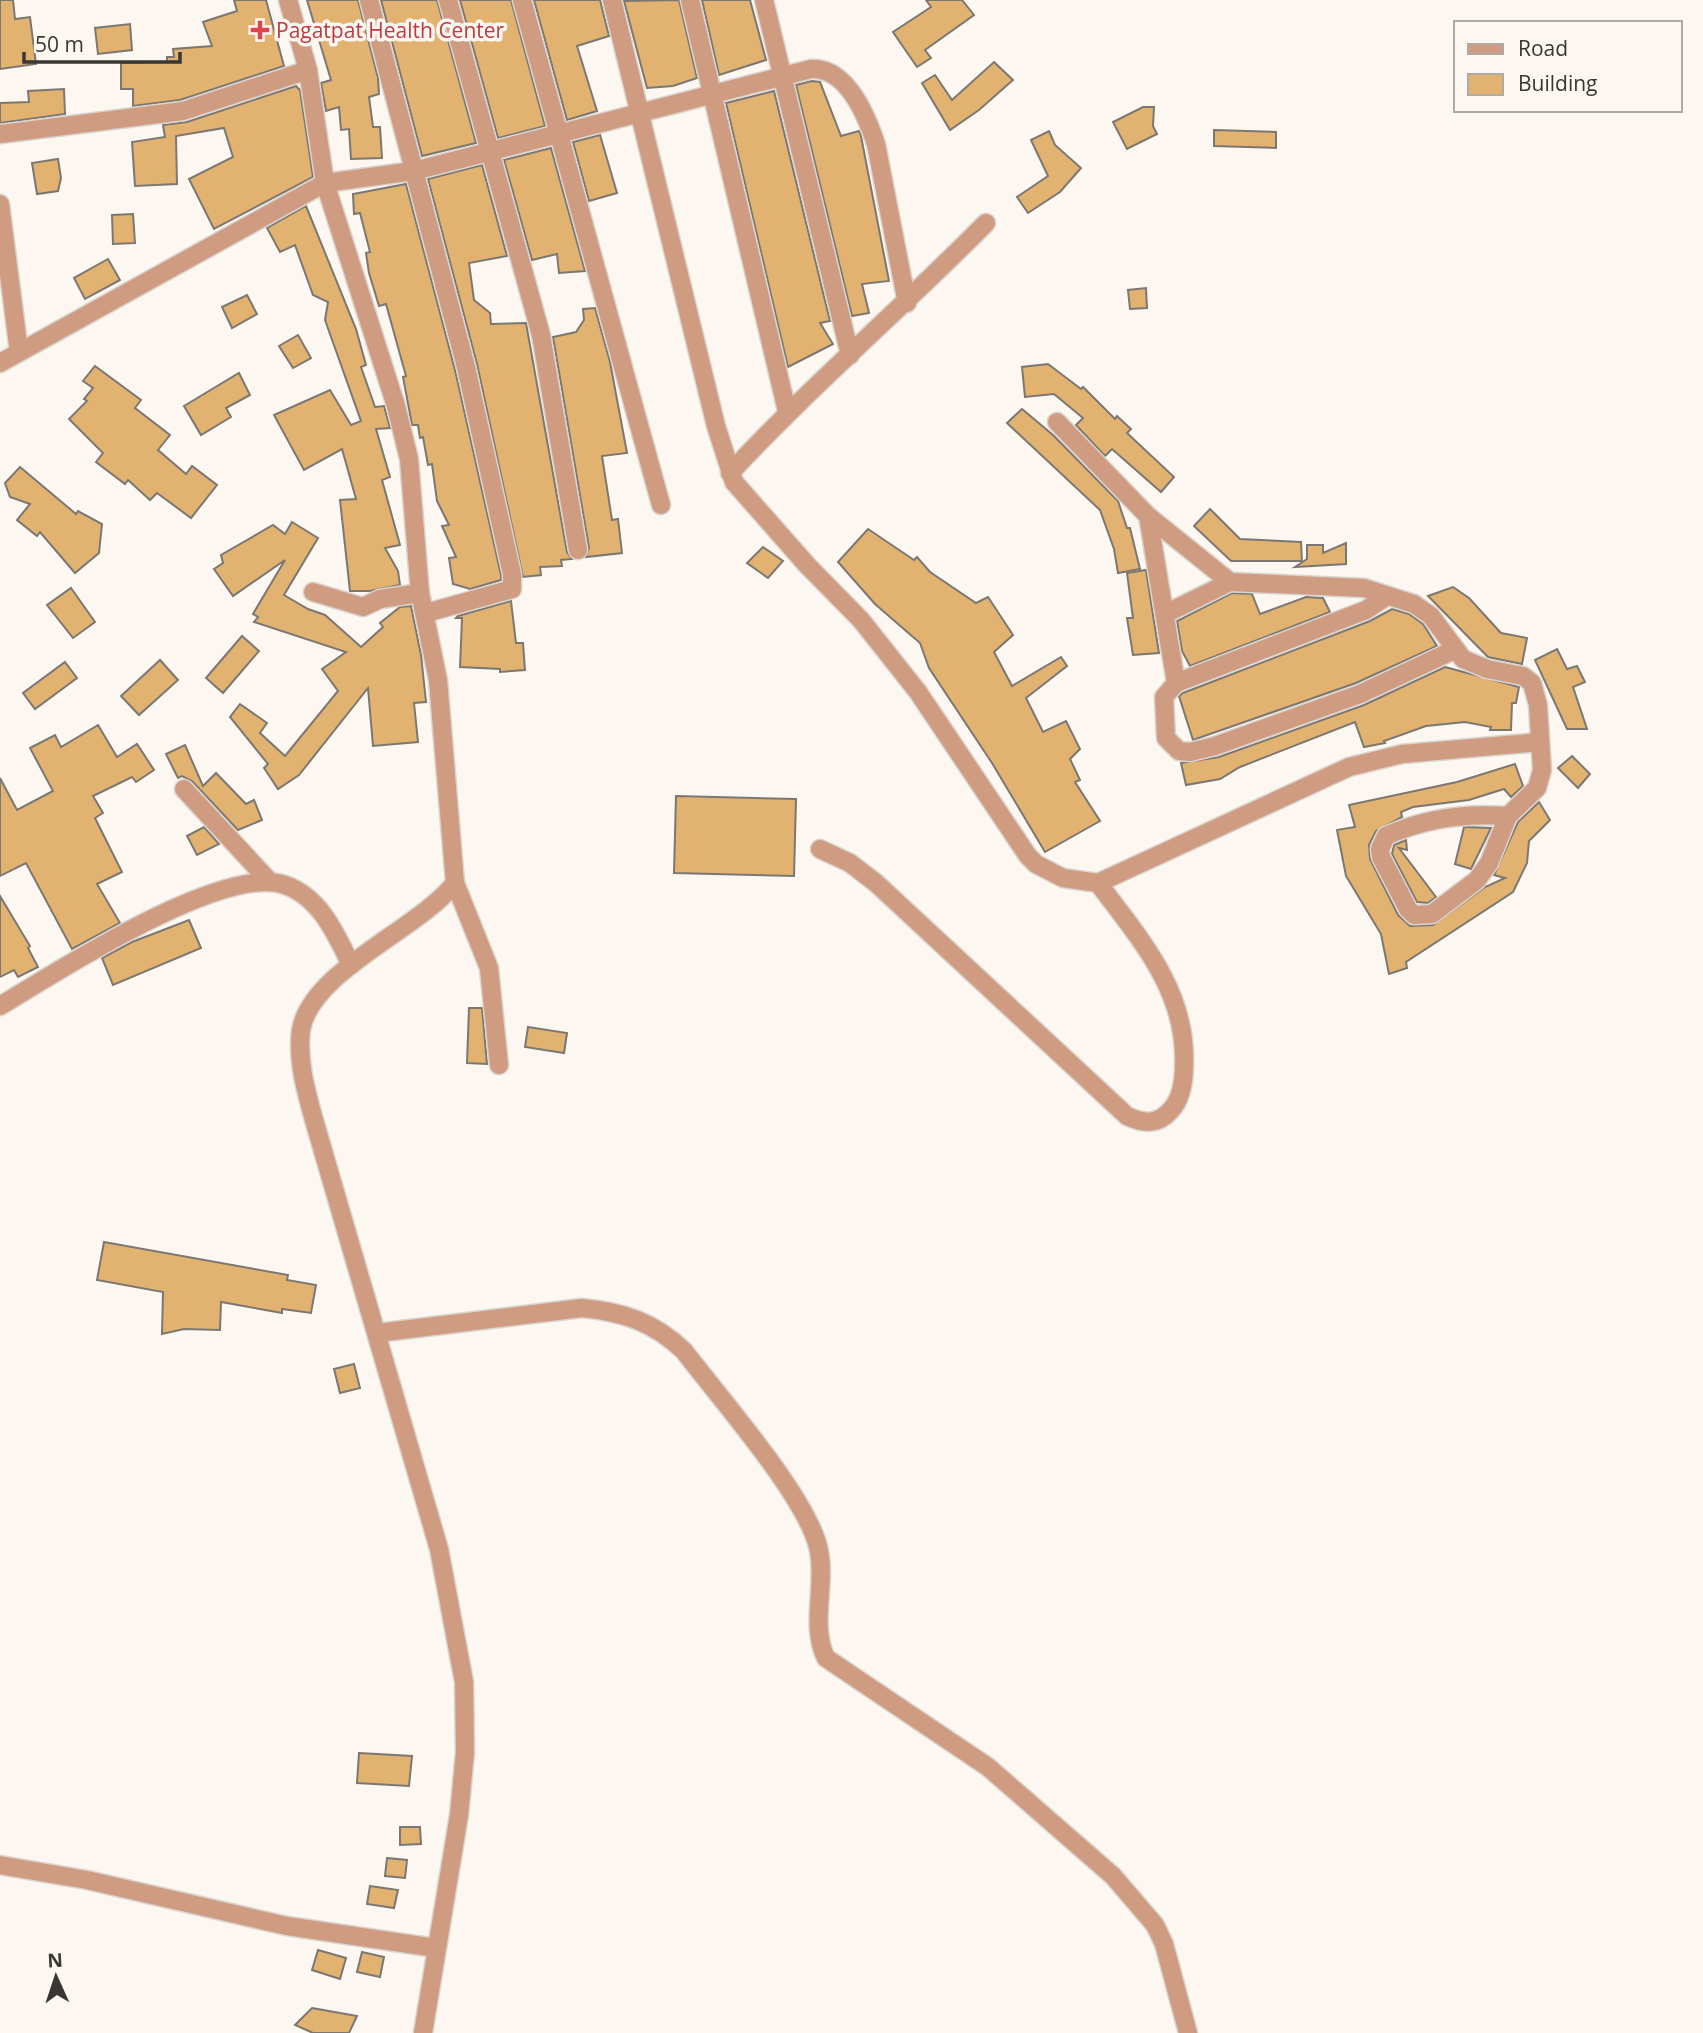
<svg xmlns="http://www.w3.org/2000/svg" width="1703" height="2033" viewBox="0 0 1703 2033" font-family="'Open Sans',sans-serif">
<style>
.building{fill:#e2b271;stroke:#7c7771;stroke-width:2}
.lines{fill:none;stroke-linecap:round;stroke-linejoin:round}
.minor-casing{stroke:#dad4cf;stroke-width:21}
.minor{stroke:#cf9c81;stroke-width:18}
.health-dot{fill:#e0444e;stroke:#fdf7f1;stroke-width:2.5}
.labels{text-anchor:middle;dominant-baseline:central;stroke-width:7;stroke-linejoin:round;paint-order:stroke}
.health-label{font-size:21px;fill:#be3a42;stroke:#fdf7f1;text-anchor:start}
</style>
<rect width="100%" height="100%" fill="#fdf7f1"/>
<g class="building">
<polygon points="0,0 13,0 15,19 30,17 36,64 0,69"/>
<polygon points="234,0 266,0 284,66 180,100 133,106 133,89 121,89 121,63 167,62 167,57 174,57 173,49 212,46 203,22 237,11"/>
<polygon points="307,0 358,0 378,78 379,94 369,97 373,127 380,127 382,158 351,159 349,129 341,130 339,107 326,111 321,83 331,80"/>
<polygon points="381,0 437,0 476,143 422,156"/>
<polygon points="460,0 511,0 545,126 498,138"/>
<polygon points="534,0 600,0 609,36 577,46 597,111 567,120"/>
<polygon points="679,0 697,78 673,86 647,88 624,1"/>
<polygon points="702,0 750,0 766,60 719,75"/>
<polygon points="926,0 962,0 974,15 925,50 931,58 917,67 893,32 931,7"/>
<polygon points="130,24 132,50 98,54 95,28"/>
<polygon points="994,62 1013,80 979,110 950,130 922,83 935,75 952,100"/>
<polygon points="812,81 820,82 841,136 859,131 861,136 889,281 862,284 869,313 852,316 796,85"/>
<polygon points="296,86 300,90 313,177 214,229 189,179 233,157 224,128 176,136 177,184 135,186 132,142 165,137 163,125 187,122"/>
<polygon points="64,89 65,114 0,123 0,103 29,102 28,91"/>
<polygon points="774,91 830,321 820,323 833,344 788,367 726,103"/>
<polygon points="1143,107 1154,107 1153,126 1157,134 1127,149 1113,122"/>
<polygon points="1214,130 1276,132 1276,148 1214,146"/>
<polygon points="1049,131 1055,145 1081,168 1060,192 1028,213 1017,197 1048,176 1031,140"/>
<polygon points="600,135 617,193 589,201 573,142"/>
<polygon points="551,148 585,271 559,273 557,254 532,260 504,160"/>
<polygon points="58,159 61,178 58,191 37,194 32,163"/>
<polygon points="482,165 507,256 469,263 474,300 490,313 491,324 526,323 567,552 572,559 561,560 562,566 540,567 541,575 523,577 477,364 428,179"/>
<polygon points="406,184 455,370 501,575 501,580 470,589 453,584 449,558 456,557 442,526 449,525 437,501 432,464 428,465 423,437 420,438 418,425 412,425 403,377 406,376 386,304 379,306 369,273 366,253 370,252 360,213 354,214 353,194"/>
<polygon points="306,206 356,329 366,365 361,367 375,407 384,406 390,428 376,429 390,477 382,480 400,545 385,548 398,571 400,585 370,591 350,591 340,500 356,499 342,449 304,470 274,415 330,390 351,425 361,421 325,320 328,302 313,295 295,245 280,252 267,228"/>
<polygon points="133,214 135,243 113,244 112,215"/>
<polygon points="108,259 120,280 85,299 74,278"/>
<polygon points="1146,288 1147,308 1130,309 1128,290"/>
<polygon points="247,295 257,314 232,328 222,307"/>
<polygon points="595,308 610,362 627,453 602,456 612,520 618,519 622,553 586,557 589,548 553,337 576,332 584,320 583,309"/>
<polygon points="298,335 311,358 293,368 279,346"/>
<polygon points="1048,364 1081,389 1083,387 1115,419 1117,416 1131,429 1127,433 1174,477 1161,492 1112,449 1105,456 1076,425 1083,418 1054,394 1025,397 1022,367"/>
<polygon points="95,366 141,400 135,408 170,435 158,450 186,474 192,466 217,485 191,518 157,493 150,500 128,480 125,484 96,462 103,453 69,419 87,401 84,399 93,388 83,381"/>
<polygon points="239,373 250,395 226,408 231,417 201,435 184,406"/>
<polygon points="1022,409 1053,435 1118,501 1127,528 1130,528 1140,569 1118,573 1114,549 1100,510 1007,423"/>
<polygon points="20,467 76,514 78,511 102,524 99,553 75,573 40,532 37,536 17,520 30,504 10,497 5,483"/>
<polygon points="1210,509 1240,539 1301,542 1302,561 1231,561 1194,526"/>
<polygon points="292,522 318,538 284,595 308,609 325,615 361,647 383,627 380,623 400,607 411,606 421,655 426,702 414,703 418,742 373,746 368,688 299,775 278,789 264,768 268,764 230,717 240,704 267,723 260,733 285,756 338,691 322,669 346,652 254,622 258,617 253,614 285,560 233,596 214,569 223,563 221,555 273,525 285,534"/>
<polygon points="868,529 914,560 917,557 930,572 976,603 988,597 1013,635 994,652 1012,686 1061,657 1067,666 1026,698 1043,732 1066,721 1080,749 1070,759 1080,780 1075,782 1100,821 1045,852 992,763 929,668 920,643 875,604 838,562"/>
<polygon points="1346,543 1346,564 1295,567 1307,559 1307,545 1323,545 1323,553"/>
<polygon points="763,547 783,561 768,578 747,563"/>
<polygon points="1146,570 1159,653 1133,655 1127,618 1133,618 1127,573"/>
<polygon points="1453,587 1469,598 1501,633 1527,638 1522,664 1488,657 1428,596"/>
<polygon points="71,588 95,622 73,638 47,605"/>
<polygon points="1232,593 1252,594 1260,614 1306,597 1323,598 1330,612 1190,666 1182,651 1177,621"/>
<polygon points="511,601 516,643 523,643 525,670 500,672 500,669 460,667 462,618 456,618 458,616"/>
<polygon points="1392,609 1409,614 1423,624 1437,646 1356,683 1193,740 1179,696 1183,693 1370,621"/>
<polygon points="242,636 259,651 223,693 206,678"/>
<polygon points="1557,649 1567,669 1577,666 1585,682 1573,687 1587,729 1567,729 1535,660"/>
<polygon points="160,660 178,680 139,715 121,696"/>
<polygon points="65,662 77,678 35,709 23,693"/>
<polygon points="1445,667 1519,687 1516,703 1512,703 1511,730 1490,730 1491,727 1465,722 1426,726 1384,741 1385,743 1364,747 1355,722 1240,767 1220,779 1186,785 1181,763 1219,757 1364,705"/>
<polygon points="98,725 117,757 137,744 154,770 136,782 132,777 93,796 103,813 95,818 122,872 97,884 120,923 72,949 26,863 0,876 0,778 17,810 53,791 30,748 55,735 61,747"/>
<polygon points="185,745 203,786 216,773 246,804 254,800 262,820 238,830 192,781 182,776 178,778 166,754"/>
<polygon points="1572,756 1590,774 1578,788 1558,768"/>
<polygon points="1515,764 1523,786 1511,797 1504,789 1469,800 1413,807 1401,812 1402,817 1376,831 1369,845 1370,859 1398,915 1410,926 1433,925 1485,887 1505,878 1494,875 1518,822 1539,802 1550,820 1529,841 1527,863 1513,892 1406,962 1407,968 1389,974 1381,934 1346,876 1337,830 1355,827 1349,805 1457,782"/>
<polygon points="676,796 796,799 794,876 674,873"/>
<polygon points="204,827 219,844 197,855 187,836"/>
<polygon points="1464,827 1491,828 1471,869 1455,864"/>
<polygon points="1406,840 1407,850 1399,848 1436,897 1428,903 1417,902 1392,854 1394,845"/>
<polygon points="0,896 30,946 28,948 38,967 18,977 14,970 0,977"/>
<polygon points="189,920 201,948 113,985 102,958 132,942"/>
<polygon points="469,1008 482,1008 487,1064 467,1063"/>
<polygon points="528,1027 567,1033 564,1053 525,1047"/>
<polygon points="104,1242 288,1275 287,1280 316,1285 311,1313 282,1309 282,1313 221,1302 220,1330 184,1329 162,1334 163,1292 97,1280"/>
<polygon points="354,1364 360,1388 340,1393 334,1369"/>
<polygon points="359,1753 412,1756 409,1786 357,1783"/>
<polygon points="400,1827 420,1827 421,1844 400,1845"/>
<polygon points="387,1858 407,1860 405,1878 385,1876"/>
<polygon points="370,1886 398,1890 394,1908 367,1904"/>
<polygon points="318,1950 346,1958 340,1979 312,1970"/>
<polygon points="362,1952 384,1957 380,1977 357,1972"/>
<polygon points="312,2008 357,2016 349,2033 313,2033 295,2025"/>
</g>
<g class="lines">
<g class="minor-casing">
<g id="minor">
<path d="M 288,0 L 308,70 L 325,183 L 396,406 L 409,459 L 420,593 L 438,680 L 455,883 C 418,930 311,971 301,1030 C 297,1060 306,1091 314,1120 L 439,1549 L 464,1682 L 465,1752 L 459,1815 L 423,2033"/>
<polyline points="369,0 466,367 512,574 512,589 426,613"/>
<polyline points="448,0 541,335 578,550"/>
<polyline points="522,0 661,505"/>
<polyline points="612,0 716,426 734,482 807,565 861,620 918,692 1028,856 1036,864 1063,878 1098,883 1349,767 1402,754 1540,742"/>
<polyline points="690,0 787,411"/>
<polyline points="764,0 850,355"/>
<polyline points="0,134 183,111 308,70"/>
<polyline points="0,204 19,352"/>
<path d="M 0,363 L 325,183 L 414,171 L 811,69 C 847,67 867,117 876,144 L 907,303"/>
<path d="M 1057,422 L 1148,516 L 1230,582 L 1364,588 L 1414,604 L 1431,616 L 1463,659 L 1487,669 L 1523,676 L 1532,683 L 1538,705 L 1542,770 L 1537,788 L 1508,816 L 1489,863 L 1477,880 L 1432,914 L 1414,915 L 1408,909 L 1381,857 L 1380,849 L 1386,836 C 1425,818 1465,813 1508,816"/>
<path d="M 730,473 C 811,386 902,308 986,223"/>
<polyline points="1148,516 1176,683 1164,697 1166,738 1179,751 1190,752 1215,746 1360,694 1454,650"/>
<polyline points="313,592 363,607 380,599 420,593"/>
<polyline points="1165,614 1230,582"/>
<polyline points="1176,683 1366,610 1387,596"/>
<polyline points="184,789 270,882"/>
<path d="M 820,849 L 850,863 L 876,883 L 1127,1116 C 1144,1124 1158,1125 1171,1110 C 1182,1098 1184,1080 1184,1065 C 1187,991 1140,939 1098,883"/>
<polyline points="455,883 489,968 499,1065"/>
<path d="M 0,1006 C 55,973 223,863 285,885 C 320,897 336,934 351,965"/>
<path d="M 377,1333 L 582,1308 C 623,1312 654,1322 684,1351 C 718,1396 810,1500 819,1551 C 826,1585 810,1626 826,1658 L 988,1767 L 1113,1876 L 1155,1925 L 1164,1944 L 1188,2033"/>
<polyline points="0,1865 87,1880 287,1926 436,1948"/>
</g>
</g>
<use href="#minor" class="minor"/>
</g>
<path class="health-dot" d="M256.5 19.5h7v7h7v7h-7v7h-7v-7h-7v-7h7z"/>
<g class="labels">
<g class="health-label">
<text x="276" y="30">Pagatpat Health Center</text>
</g>
</g>
<rect x="1454" y="21" width="228" height="91" fill="#fdf7f1" stroke="#afaaa5" stroke-width="2"/>
<rect x="1468" y="44" width="35" height="10" fill="#cf9c81" stroke="#afaaa5" stroke-width="2"/>
<text x="1518" y="56" font-size="21" fill="#393734">Road</text>
<rect x="1468" y="74" width="35" height="21" fill="#e2b271" stroke="#afaaa5" stroke-width="2"/>
<text x="1518" y="91" font-size="21" fill="#393734">Building</text>
<g transform="translate(56 1977) rotate(357)" stroke="#fdf7f1" stroke-width="5" paint-order="stroke">
<path d="M0-5L12 26L0 18L-12 26Z" fill="#393734"/>
<text y="-10" font-size="19" font-weight="bold" text-anchor="middle" fill="#393734">N</text>
</g>
<path d="M24 52v10h156v-10" fill="none" stroke="#393734" stroke-width="3.5"/>
<text x="35" y="52" font-size="21" fill="#393734" stroke="#fdf7f1" stroke-width="5" paint-order="stroke">50 m</text>
</svg>
